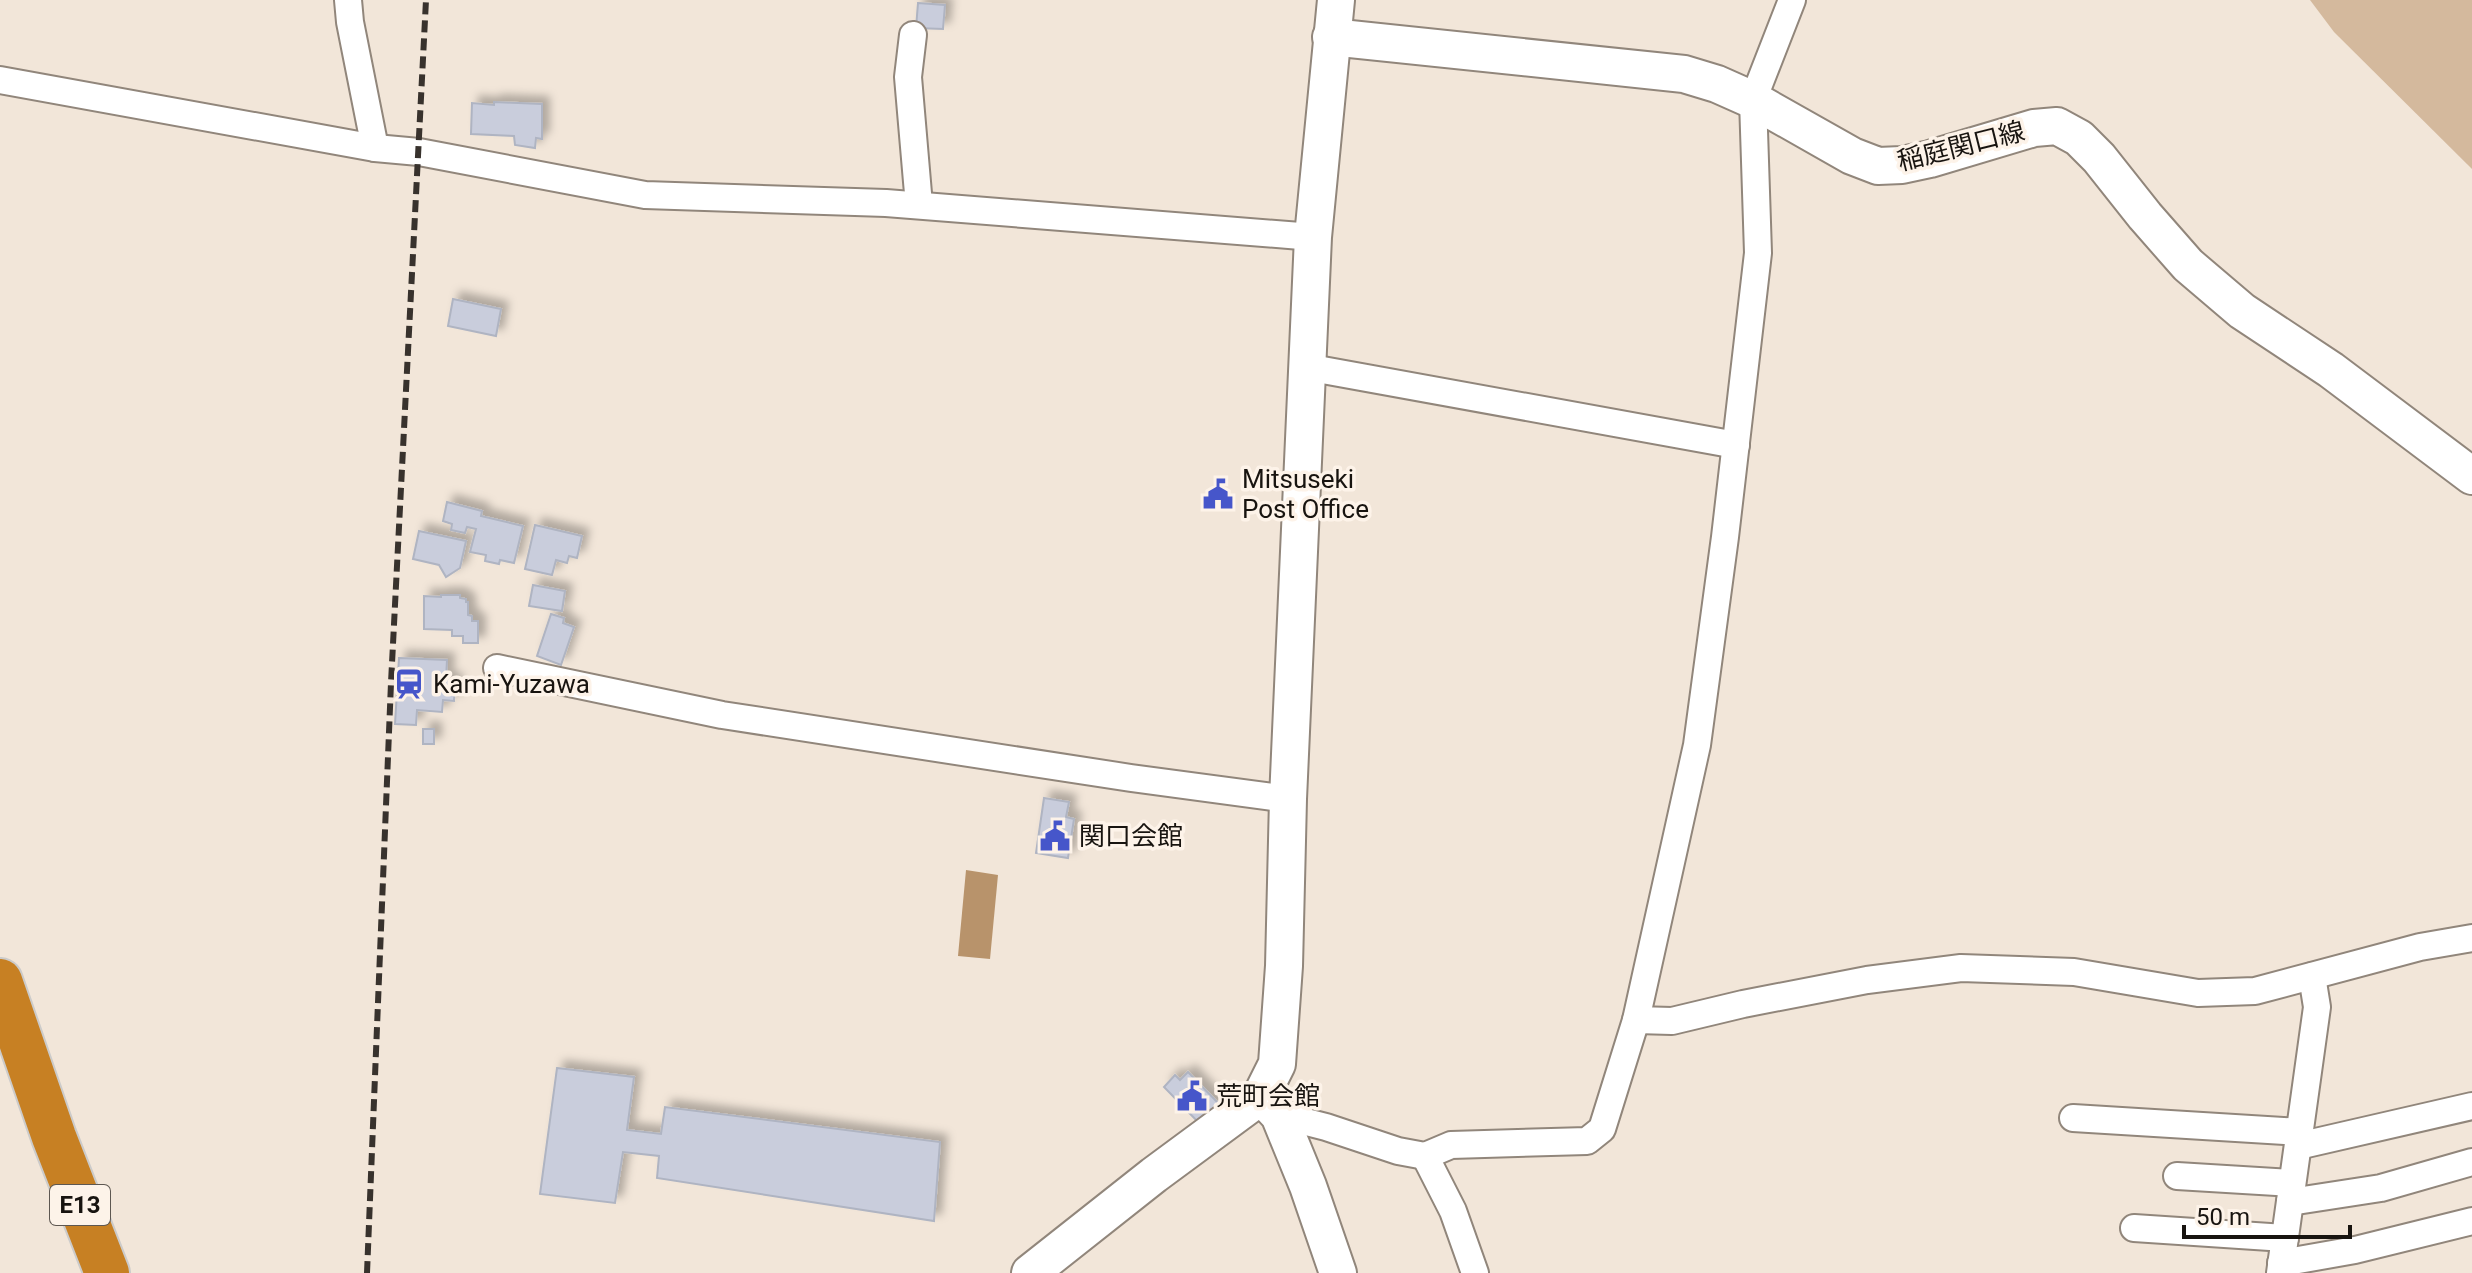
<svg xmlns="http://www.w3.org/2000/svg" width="2472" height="1273" viewBox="0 0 2472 1273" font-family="Roboto,'Noto Sans JP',sans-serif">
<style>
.green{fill:#d4b99d}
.water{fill:#b8936b}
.building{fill:#c9cddc;stroke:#afb4c2;stroke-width:2;filter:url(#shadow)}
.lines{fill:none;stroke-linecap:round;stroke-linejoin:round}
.street-casing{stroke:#91867b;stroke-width:30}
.secondary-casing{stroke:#91867b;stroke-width:40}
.highway-casing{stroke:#cccbca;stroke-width:48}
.street{stroke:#fff;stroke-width:26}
.secondary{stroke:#fff;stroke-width:36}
.highway{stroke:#c78023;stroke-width:44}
.rail{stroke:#38322d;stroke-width:6;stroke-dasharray:12 6;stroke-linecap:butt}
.labels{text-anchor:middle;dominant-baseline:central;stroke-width:7;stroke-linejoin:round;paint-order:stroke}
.shield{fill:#fdf3e9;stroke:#5d5751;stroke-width:2}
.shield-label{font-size:24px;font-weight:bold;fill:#181410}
.street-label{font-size:26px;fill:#181410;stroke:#fdf3e9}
.poi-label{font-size:26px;fill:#181410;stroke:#fdf3e9;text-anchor:start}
</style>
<defs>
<filter id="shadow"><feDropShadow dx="7" dy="-7" stdDeviation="4" flood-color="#0004"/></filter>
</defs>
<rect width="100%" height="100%" fill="#f2e6d9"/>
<polygon class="green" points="2310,0 2472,0 2472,169 2334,32"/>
<polygon class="water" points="966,870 998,875 990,959 958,956"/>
<g class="building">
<polygon points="918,3 945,5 943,29 916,28"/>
<polygon points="494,102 542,104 542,139 536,138 535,148 515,145 514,136 471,134 472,103 494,105"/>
<polygon points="453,299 501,309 496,336 448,326"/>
<polygon points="447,502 482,511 481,516 523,526 514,563 500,560 499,564 485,561 486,555 470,552 476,529 467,527 465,533 451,530 452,524 443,521"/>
<polygon points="535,525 582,536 577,558 569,556 567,563 556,560 552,575 525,569"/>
<polygon points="419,531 466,541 460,568 446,577 439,565 413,559"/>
<polygon points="533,585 565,591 562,611 529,606"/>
<polygon points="441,595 460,595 460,598 466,599 466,602 468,602 468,615 472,616 472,621 478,621 478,643 463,643 463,636 452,636 452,630 424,629 424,596 441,597"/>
<polygon points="551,614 564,618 563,623 574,627 561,665 537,656"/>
<polygon points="399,658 447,660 446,680 455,680 454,701 443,700 442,712 417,710 416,725 395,724"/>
<rect x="423" y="729" width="11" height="15"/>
<polygon points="1044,798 1069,802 1066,817 1074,819 1068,858 1036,853"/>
<polygon points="557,1068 634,1077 627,1130 661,1134 665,1107 940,1142 934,1221 657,1178 659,1156 623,1152 615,1203 540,1194"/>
<polygon points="1188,1072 1220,1105 1200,1124 1164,1087 1175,1075 1180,1080"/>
</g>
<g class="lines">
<g class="street-casing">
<g id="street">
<polyline points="348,0 350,22 375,148"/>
<polyline points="913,35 908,77 919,205"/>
<polyline points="0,80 375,148 419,152 645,195 886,203 1313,237"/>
<polyline points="1306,367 1736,445"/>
<polyline points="497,668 722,715 1131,778 1288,799"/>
<polyline points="1636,1020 1672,1021 1743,1004 1867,980 1961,968 2074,972 2198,993 2255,991 2420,947 2472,938"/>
<polyline points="1279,1115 1326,1127 1398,1151 1425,1156 1451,1145 1587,1141 1602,1129 1636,1020 1697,745 1725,537 1758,253 1753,100 1792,0"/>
<polyline points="2073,1118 2300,1132"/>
<polyline points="2298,1146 2472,1106"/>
<polyline points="1425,1156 1453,1211 1475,1273"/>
<polyline points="2177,1176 2292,1183"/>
<polyline points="2290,1202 2381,1188 2472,1162"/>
<polyline points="2134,1228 2285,1238"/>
<polyline points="2281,1263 2355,1250 2472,1221"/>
<polyline points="2280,1273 2317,1007 2312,976"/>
</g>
</g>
<g class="secondary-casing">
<g id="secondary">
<polyline points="1331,37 1684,74 1717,84 1753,100 1852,156 1878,166 1902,165 1930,159 2034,128 2057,126 2079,138 2099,158 2145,216 2188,265 2242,311 2331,370 2472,476"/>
<polyline points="1261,1096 1279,1115 1308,1186 1338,1273"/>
<polyline points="1030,1273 1154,1175 1261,1096 1277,1064 1284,966 1288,799 1313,237 1336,0"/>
</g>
</g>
<g class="highway-casing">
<polyline id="highway" points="0,981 54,1137 107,1273"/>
</g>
<use href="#street" class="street"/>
<use href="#secondary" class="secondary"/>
<use href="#highway" class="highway"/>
<polyline class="rail" points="367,1273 391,683 426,0"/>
</g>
<defs>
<g id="civic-bare" transform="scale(2.4)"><path d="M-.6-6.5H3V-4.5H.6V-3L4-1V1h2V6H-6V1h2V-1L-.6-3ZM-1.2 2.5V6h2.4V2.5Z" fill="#4656ca" stroke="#fdf3e9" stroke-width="2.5" paint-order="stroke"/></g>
<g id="station-bare" transform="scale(2.4)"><path d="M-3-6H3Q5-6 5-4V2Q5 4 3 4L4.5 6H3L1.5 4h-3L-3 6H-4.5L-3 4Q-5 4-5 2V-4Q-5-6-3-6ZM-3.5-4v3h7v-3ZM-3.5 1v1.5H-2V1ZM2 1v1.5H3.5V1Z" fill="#4656ca" stroke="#fdf3e9" stroke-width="2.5" paint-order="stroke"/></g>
</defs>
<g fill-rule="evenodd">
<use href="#civic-bare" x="1218" y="494"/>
<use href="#station-bare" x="409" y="684"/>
<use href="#civic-bare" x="1055" y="836"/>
<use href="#civic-bare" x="1192" y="1096"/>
</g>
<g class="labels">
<rect class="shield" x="50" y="1185" width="60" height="40" rx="6"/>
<g class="shield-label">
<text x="80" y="1205">E13</text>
</g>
<g class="street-label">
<text transform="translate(1961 146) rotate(-14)">稲庭関口線</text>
</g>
<g class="poi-label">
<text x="1242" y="479">Mitsuseki<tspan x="1242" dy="30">Post Office</tspan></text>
<text x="433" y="684">Kami-Yuzawa</text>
<text x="1079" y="836">関口会館</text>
<text x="1216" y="1096">荒町会館</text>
</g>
</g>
<path d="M2184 1225v12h166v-12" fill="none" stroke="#181410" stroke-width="4"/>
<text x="2196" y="1225" font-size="24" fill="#181410" stroke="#fdf3e9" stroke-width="6" paint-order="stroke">50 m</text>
</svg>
